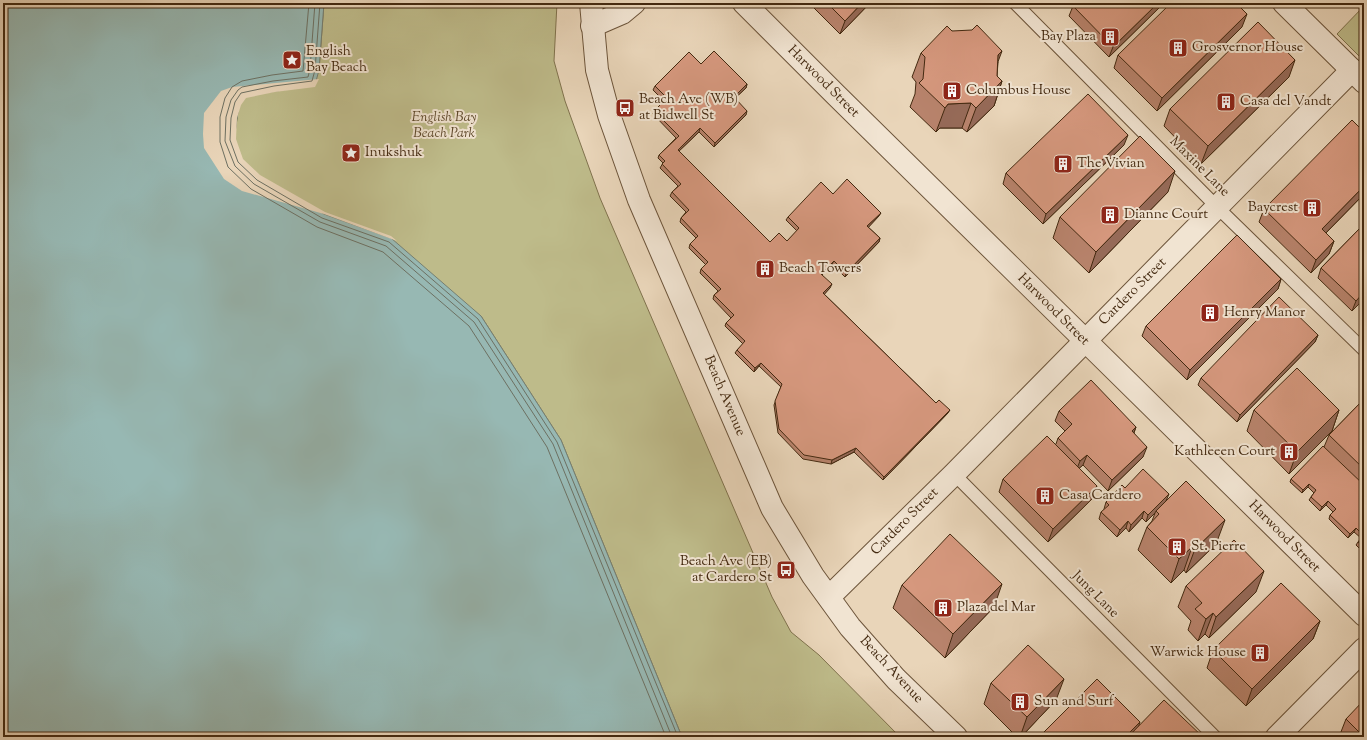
<svg xmlns="http://www.w3.org/2000/svg" width="1367" height="740" viewBox="0 0 1367 740" font-family="'Sorts Mill Goudy',serif">
<style>
.green{fill:#bebb8a;stroke:#80724d}
.water{fill:#97b8b3;stroke:#757f72}
.pier{fill:#e9d5b9}
.lines{fill:none;stroke-linecap:round;stroke-linejoin:round}
.shore{stroke:#6d7062;stroke-width:1}
.service-casing{stroke:#6c543a;stroke-width:14}
.minor-casing{stroke:#6c543a;stroke-width:24}
.tertiary-casing{stroke:#6c543a;stroke-width:24}
.service{stroke:#f1e4d2;stroke-width:12}
.minor{stroke:#f1e4d2;stroke-width:22}
.tertiary{stroke:#f1e4d2;stroke-width:22}
.wall{fill:#b8836c;stroke:#432910}
.shaded-wall{fill:#966a58;stroke:#432910}
.building{fill:#d6987e;stroke:#432910}
.labels{text-anchor:middle;dominant-baseline:central;stroke-width:4;stroke-linejoin:round;paint-order:stroke}
.poi-label{font-size:14px;fill:#432910;stroke:#f1e4d2;text-anchor:start}
.street-label{font-size:14px;fill:#432910;stroke:#f1e4d2}
.park-label{font-size:14px;font-style:italic;fill:#5c4628;stroke:#f1e4d2}
</style>
<rect width="100%" height="100%" fill="#e9d5b9"/>
<filter id="stains"><feTurbulence type="fractalNoise" baseFrequency=".005" numOctaves="4"/><feColorMatrix values="0 0 0 0 .2 0 0 0 0 .09 0 0 0 0 .02 0 0 0 .5 -.17"/></filter>
<radialGradient id="worn" r=".72"><stop offset=".6" stop-color="#630" stop-opacity="0"/><stop offset="1" stop-color="#630" stop-opacity=".3"/></radialGradient>
<g class="green">
<polygon points="324,3 557,3 554,61 565,101 600,198 772,597 791,632 819,655 900,737 682,737 561,440 481,316 324,214 259,176 241,160 234,140 239,104 244,96 319,70"/>
<polygon points="1364,6 1364,61 1337,34"/>
</g>
<polygon class="water" points="3,3 324,3 319,70 315,85 244,96 239,104 234,140 241,160 259,176 324,214 391,238 481,316 561,440 682,737 3,737"/>
<polygon class="pier" points="319,79 315,87 275,92 246,98 241,105 237,118 236,139 243,159 260,175 325,212 391,236 397,241 324,214 242,191 224,179 204,148 203,134 204,113 221,91 232,87"/>
<g class="lines">
<g class="shore">
<polyline points="309,3 303,71 272,75 242,81 232,87 225,98 220,117 220,142 228,167 251,189 317,227 383,252 469,326 547,447 666,737"/>
<polyline points="315,3 310,69 308,77 273,81 242,87 238,90 231,100 226,117 225,141 235,166 254,184 320,222 386,246 474,322 553,444 672,737"/>
<polyline points="320,3 315,70 312,81 274,86 241,93 235,102 231,118 230,140 238,162 257,180 322,218 389,242 478,319 557,442 678,737"/>
</g>
<g class="service-casing">
<g id="service">
<polyline points="1015,3 1217,207 1364,350"/>
<polyline points="954,474 1215,737"/>
</g>
</g>
<g class="minor-casing">
<g id="minor">
<polyline points="744,3 836,95 1364,615"/>
<polyline points="1284,3 1364,82"/>
<polyline points="592,26 622,13 634,3"/>
<polyline points="829,597 954,474 1352,70"/>
<polyline points="1277,737 1364,649"/>
</g>
</g>
<g class="tertiary-casing">
<polyline id="tertiary" points="591,3 597,70 609,115 639,200 772,508 813,576 850,627 896,679 956,737"/>
</g>
<use href="#service" class="service"/>
<use href="#minor" class="minor"/>
<use href="#tertiary" class="tertiary"/>
</g>
<g class="wall">
<polygon points="809,3 870,3 840,34"/>
<polygon points="1164,3 1109,57 1069,16 1073,6"/>
<polygon points="1242,27 1157,111 1114,68 1118,55"/>
<polygon points="952,31 998,62 997,76 1002,81 994,106 967,132 962,128 940,128 936,132 910,107 915,94 916,82 912,77 921,53"/>
<polygon points="701,64 747,84 746,88 735,98 746,115 714,147 699,132 679,151 770,242 787,241 797,231 786,220 788,217 833,194 879,216 868,227 880,238 879,242 845,277 832,264 822,275 830,288 824,294 936,403 948,413 883,480 854,452 831,464 803,459 778,433 774,405 781,387 759,366 754,372 735,353 737,350 743,344 725,326 726,323 731,318 713,299 714,295 718,291 700,273 701,269 706,265 689,248 690,244 696,238 680,222 681,218 686,212 670,196 672,192 678,186 660,168 663,163 658,158 659,155 676,138 653,114 654,111 664,101 653,90 655,86"/>
<polygon points="1289,77 1201,164 1164,126 1170,109"/>
<polygon points="1124,145 1043,224 1003,184 1006,173"/>
<polygon points="1168,192 1089,273 1053,238 1060,217"/>
<polygon points="1364,194 1326,233 1334,241 1329,254 1311,273 1259,222 1264,209"/>
<polygon points="1364,224 1364,299 1352,311 1318,278 1321,268"/>
<polygon points="1281,279 1278,289 1187,380 1142,336 1146,326"/>
<polygon points="1318,335 1315,342 1237,422 1198,385 1201,378"/>
<polygon points="1364,399 1364,482 1362,484 1364,485 1364,553 1356,545 1358,542 1361,538 1354,532 1348,538 1329,519 1330,515 1333,512 1326,505 1320,511 1309,500 1311,497 1314,493 1308,487 1302,493 1290,482 1291,479 1324,447 1329,435"/>
<polygon points="1254,410 1339,410 1332,431 1289,474 1247,431"/>
<polygon points="1059,411 1136,427 1134,433 1143,457 1108,491 1083,465 1079,468 1092,499 1048,542 999,492 1003,479 1056,444 1058,438 1065,431 1055,421"/>
<polygon points="1125,488 1167,500 1216,544 1186,573 1184,570 1171,583 1138,550 1147,527 1152,521 1155,513 1146,522 1142,518 1129,532 1126,528 1117,537 1099,519 1101,512 1104,510 1104,509 1106,502"/>
<polygon points="902,585 994,607 945,658 893,608"/>
<polygon points="1186,586 1256,592 1209,638 1205,634 1198,641 1188,630 1191,621 1178,607"/>
<polygon points="1320,621 1313,639 1246,706 1207,668 1213,650"/>
<polygon points="991,683 1056,700 1021,737 1017,737 984,704"/>
<polygon points="1346,719 1364,737 1339,737"/>
</g>
<g class="shaded-wall">
<polygon points="862,3 870,3 840,34 845,21"/>
<polygon points="1158,3 1164,3 1109,57 1113,47"/>
<polygon points="1247,14 1242,27 1157,111 1162,98"/>
<polygon points="1002,51 993,75 998,55"/>
<polygon points="1295,60 1289,77 1201,164 1208,146"/>
<polygon points="1002,81 994,106 967,132 976,108"/>
<polygon points="747,84 746,88 732,101 734,97"/>
<polygon points="971,103 962,128 940,128 936,132 945,108 948,104"/>
<polygon points="747,111 746,115 714,147 715,143"/>
<polygon points="700,128 699,132 677,153 678,150"/>
<polygon points="1128,135 1124,145 1043,224 1046,214"/>
<polygon points="1175,171 1168,192 1089,273 1096,252"/>
<polygon points="1364,186 1364,194 1317,242 1322,229"/>
<polygon points="881,213 879,216 866,230 867,226"/>
<polygon points="880,238 879,242 845,277 846,273"/>
<polygon points="1334,241 1329,254 1311,273 1316,260"/>
<polygon points="834,261 832,264 820,277 821,274"/>
<polygon points="1281,279 1278,289 1187,380 1190,370"/>
<polygon points="832,284 830,288 822,297 823,293"/>
<polygon points="1364,292 1364,299 1352,311 1356,301"/>
<polygon points="1318,335 1315,342 1237,422 1240,415"/>
<polygon points="761,363 759,366 754,372 755,368"/>
<polygon points="950,410 948,413 883,480 884,477"/>
<polygon points="1339,410 1332,431 1289,474 1297,452"/>
<polygon points="1136,427 1132,437 1132,431"/>
<polygon points="1147,447 1143,457 1108,491 1112,480"/>
<polygon points="856,448 854,452 831,464 832,460"/>
<polygon points="1087,455 1083,465 1076,471 1080,461"/>
<polygon points="1309,484 1308,487 1302,493 1303,490"/>
<polygon points="1097,486 1092,499 1048,542 1053,529"/>
<polygon points="1169,494 1166,501 1156,511 1155,513 1146,522 1148,515"/>
<polygon points="1328,501 1326,505 1320,511 1322,507"/>
<polygon points="1144,511 1142,518 1129,532 1131,525"/>
<polygon points="1225,520 1216,544 1186,573 1195,549"/>
<polygon points="1128,521 1126,528 1117,537 1120,530"/>
<polygon points="1356,528 1354,532 1348,538 1350,534"/>
<polygon points="1192,547 1184,570 1171,583 1179,559"/>
<polygon points="1264,571 1256,592 1209,638 1216,617"/>
<polygon points="1002,584 994,607 945,658 953,634"/>
<polygon points="1213,613 1205,634 1198,641 1206,619"/>
<polygon points="1320,621 1313,639 1246,706 1252,689"/>
<polygon points="1064,679 1056,700 1021,737 1020,737 1027,717"/>
<polygon points="1140,722 1138,729 1130,737 1125,737"/>
</g>
<g class="building">
<polygon points="827,3 862,3 845,21"/>
<polygon points="1076,3 1158,3 1113,47 1073,6"/>
<polygon points="1171,3 1236,3 1247,14 1162,98 1118,55"/>
<polygon points="1258,22 1295,60 1208,146 1170,109"/>
<polygon points="977,25 1002,51 998,55 997,76 1002,81 976,108 971,103 948,104 945,108 919,83 923,79 925,57 921,53 947,26 952,31 972,30"/>
<polygon points="714,51 747,84 734,97 747,111 715,143 700,128 678,150 770,242 779,233 787,241 799,228 788,217 821,182 833,194 847,179 881,213 867,226 880,238 846,273 834,261 821,274 832,284 823,293 936,403 939,400 950,410 884,477 856,448 832,460 804,455 779,429 775,401 782,384 761,363 755,368 737,350 745,341 726,323 734,315 714,295 721,289 701,269 708,262 690,244 698,236 681,218 689,210 672,192 681,184 662,164 665,161 659,155 679,136 654,111 667,98 655,86 689,52 701,64"/>
<polygon points="1088,94 1128,135 1046,214 1006,173"/>
<polygon points="1352,120 1364,132 1364,186 1322,229 1334,241 1316,260 1264,209"/>
<polygon points="1140,136 1175,171 1096,252 1060,217"/>
<polygon points="1364,224 1364,292 1356,301 1321,268"/>
<polygon points="1237,235 1281,279 1190,370 1146,326"/>
<polygon points="1279,297 1318,335 1240,415 1201,378"/>
<polygon points="1297,368 1339,410 1297,452 1254,410"/>
<polygon points="1091,380 1136,427 1132,431 1147,447 1112,480 1087,455 1080,461 1058,438 1072,424 1059,411"/>
<polygon points="1364,399 1364,469 1329,435"/>
<polygon points="1047,436 1097,486 1053,529 1003,479"/>
<polygon points="1323,446 1364,485 1364,548 1358,542 1364,536 1356,528 1350,534 1330,515 1336,509 1328,501 1322,507 1311,497 1316,490 1309,484 1303,490 1291,479"/>
<polygon points="1143,469 1169,494 1148,515 1144,511 1131,525 1128,521 1120,530 1101,512 1109,505 1106,502 1122,485 1125,488"/>
<polygon points="1186,481 1225,520 1195,549 1192,547 1179,559 1147,527 1159,514 1156,511"/>
<polygon points="950,534 1002,584 953,634 902,585"/>
<polygon points="1234,540 1264,571 1216,617 1213,613 1206,619 1195,609 1202,603 1186,586"/>
<polygon points="1281,583 1320,621 1252,689 1213,650"/>
<polygon points="1028,645 1064,679 1027,717 991,683"/>
<polygon points="1097,679 1140,722 1125,737 1039,737"/>
<polygon points="1164,700 1203,737 1128,737"/>
<polygon points="1364,700 1364,737 1346,719"/>
</g>
<defs>
<g id="building-square" transform="scale(1)"><rect x="-9" y="-9" width="18" height="18" rx="4" fill="#8f2418" stroke="#f1e4d2"/><path d="M-4-6H4V6H1V3H-1V6H-4ZM-2.5-4.3h1.7v1.8h-1.7ZM.8-4.3h1.7v1.8H.8ZM-2.5-1h1.7V.8h-1.7ZM.8-1h1.7V.8H.8Z" fill="#fff"/></g>
<g id="sight-square" transform="scale(1)"><rect x="-9" y="-9" width="18" height="18" rx="4" fill="#8f2418" stroke="#f1e4d2"/><path d="M0-6L1.8-2.2L6-1.7L2.9 1.2L3.7 5.4L0 3.3L-3.7 5.4L-2.9 1.2L-6-1.7L-1.8-2.2Z" fill="#fff"/></g>
<g id="bus-square" transform="scale(1)"><rect x="-9" y="-9" width="18" height="18" rx="4" fill="#8f2418" stroke="#f1e4d2"/><path d="M-5-6H5V4H4V6H2V4H-2V6H-4V4H-5ZM-3.5-4V0h7V-4ZM-3.5 1.2v1.5H-2V1.2ZM2 1.2v1.5H3.5V1.2Z" fill="#fff"/></g>
</defs>
<g fill-rule="evenodd">
<use href="#building-square" x="1110" y="37"/>
<use href="#building-square" x="1178" y="48"/>
<use href="#sight-square" x="292" y="60"/>
<use href="#building-square" x="952" y="91"/>
<use href="#building-square" x="1226" y="102"/>
<use href="#bus-square" x="625" y="108"/>
<use href="#sight-square" x="351" y="153"/>
<use href="#building-square" x="1063" y="164"/>
<use href="#building-square" x="1312" y="208"/>
<use href="#building-square" x="1110" y="215"/>
<use href="#building-square" x="765" y="269"/>
<use href="#building-square" x="1210" y="313"/>
<use href="#building-square" x="1289" y="452"/>
<use href="#building-square" x="1045" y="496"/>
<use href="#building-square" x="1177" y="547"/>
<use href="#bus-square" x="786" y="570"/>
<use href="#building-square" x="943" y="608"/>
<use href="#building-square" x="1260" y="653"/>
<use href="#building-square" x="1020" y="702"/>
</g>
<g class="labels">
<g class="poi-label">
<text x="1096" y="37" text-anchor="end">Bay Plaza</text>
<text x="1192" y="48">Grosvernor House</text>
<text x="306" y="52">English<tspan x="306" dy="16">Bay Beach</tspan></text>
<text x="966" y="91">Columbus House</text>
<text x="639" y="100">Beach Ave (WB)<tspan x="639" dy="16">at Bidwell St</tspan></text>
<text x="1240" y="102">Casa del Vandt</text>
<text x="365" y="153">Inukshuk</text>
<text x="1077" y="164">The Vivian</text>
<text x="1298" y="208" text-anchor="end">Baycrest</text>
<text x="1124" y="215">Dianne Court</text>
<text x="779" y="269">Beach Towers</text>
<text x="1224" y="313">Henry Manor</text>
<text x="1275" y="452" text-anchor="end">Kathleeen Court</text>
<text x="1059" y="496">Casa Cardero</text>
<text x="1191" y="547">St. Pierre</text>
<text x="772" y="562" text-anchor="end">Beach Ave (EB)<tspan x="772" dy="16">at Cardero St</tspan></text>
<text x="957" y="608">Plaza del Mar</text>
<text x="1246" y="653" text-anchor="end">Warwick House</text>
<text x="1034" y="702">Sun and Surf</text>
</g>
<g class="street-label">
<text transform="translate(823 82) rotate(45)">Harwood Street</text>
<text transform="translate(1199 167) rotate(45)">Maxine Lane</text>
<text transform="translate(1133 292) rotate(-45)">Cardero Street</text>
<text transform="translate(1053 310) rotate(45)">Harwood Street</text>
<text transform="translate(724 396) rotate(67)">Beach Avenue</text>
<text transform="translate(905 522) rotate(-45)">Cardero Street</text>
<text transform="translate(1284 537) rotate(45)">Harwood Street</text>
<text transform="translate(1095 595) rotate(45)">Jung Lane</text>
<text transform="translate(891 670) rotate(47)">Beach Avenue</text>
</g>
<g class="park-label">
<text x="444" y="118">English Bay<tspan x="444" dy="16">Beach Park</tspan></text>
</g>
</g>
<rect width="1367" height="740" fill="none" stroke="#e9d5b9" stroke-width="16"/>
<rect x="4" y="4" width="1359" height="732" fill="none" stroke="#432910" stroke-width="2"/>
<rect x="8" y="8" width="1351" height="724" fill="none" stroke="#432910"/>
<rect width="100%" height="100%" filter="url(#stains)"/>
<rect width="100%" height="100%" fill="url(#worn)"/>
</svg>
